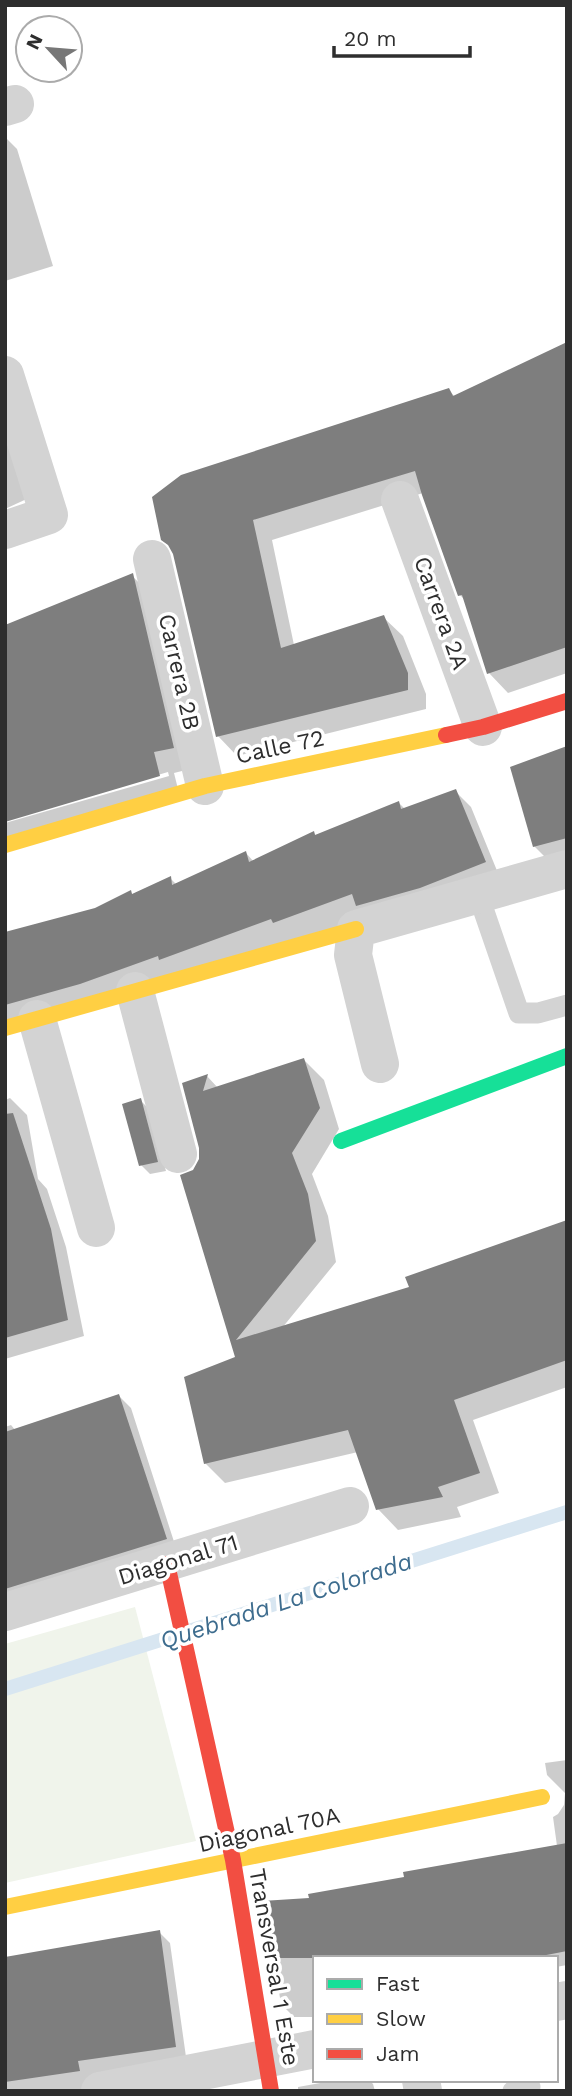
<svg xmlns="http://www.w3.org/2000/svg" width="572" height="2096" viewBox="0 0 572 2096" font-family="'Work Sans',sans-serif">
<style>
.green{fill:#f0f4eb}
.shadow{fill:#0003}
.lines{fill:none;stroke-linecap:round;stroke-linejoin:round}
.stream{stroke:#d8e6f1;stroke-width:14}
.building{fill:#7e7e7e}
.lane{stroke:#d3d3d3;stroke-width:21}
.street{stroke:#d3d3d3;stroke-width:38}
.fast{stroke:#16e098;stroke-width:16}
.slow{stroke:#ffcf43;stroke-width:16}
.jam{stroke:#f24e42;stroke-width:16}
.labels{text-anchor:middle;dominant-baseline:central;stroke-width:7;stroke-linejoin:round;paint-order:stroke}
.street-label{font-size:23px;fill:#2e2e2e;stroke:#fff}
.water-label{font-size:24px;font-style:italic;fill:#3d6c8e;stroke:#fff}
</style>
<rect width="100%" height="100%" fill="#fff"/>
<polygon class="green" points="135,1607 196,1841 5,1883 5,1644"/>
<g class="shadow">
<polygon points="5,137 17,149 53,266 5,281"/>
<polygon points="567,356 567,673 508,693 489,673 466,601 460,595 423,493 272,540 294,645 383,617 403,636 426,694 426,709 237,756 218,736 175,553 449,390 455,397"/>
<polygon points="5,426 31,497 5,509"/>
<polygon points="132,576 153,596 194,768 174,773 180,797 5,848 5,823 169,776 168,772 5,820"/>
<polygon points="567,748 567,865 556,868 534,846"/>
<polygon points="455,791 471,807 500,878 5,1028 5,933 96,909 130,892 133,895 170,878 177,885 246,853 254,862 314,833 317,837 399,803 405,809"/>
<polygon points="304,1060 324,1080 339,1129 312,1174 328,1216 336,1262 282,1328 411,1288 567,1222 567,1387 473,1420 499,1493 457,1507 461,1517 398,1530 378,1509 358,1452 225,1483 205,1463 238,1358 194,1171 201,1160 201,1148 184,1084 207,1076 218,1088"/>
<polygon points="10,1098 27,1115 38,1179 47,1189 66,1247 84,1336 5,1359 5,1100"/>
<polygon points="140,1100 149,1109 166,1171 150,1174 141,1165"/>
<polygon points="119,1396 131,1408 177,1551 5,1605 5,1427 11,1425 16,1431"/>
<polygon points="567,1760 567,1965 556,1967 556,1958 315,1958 315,2017 294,2017 281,2004 264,1903 311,1899 557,1846 553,1817 558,1814 564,1805 565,1793 547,1775 545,1763"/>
<polygon points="159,1932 170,1943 187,2064 92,2091 38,2091 38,2089 5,2091 5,1959"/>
<polygon points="337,2080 369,2080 373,2084 375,2091 298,2091 298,2087"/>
</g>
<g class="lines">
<polyline class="stream" points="5,1689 567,1512"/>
</g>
<g class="building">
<polygon points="567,342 567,647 487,674 462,595 458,596 422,495 415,471 253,520 281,648 384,615 408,673 408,690 216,737 173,554 168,545 161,540 152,497 181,475 449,388 453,396"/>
<polygon points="133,573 174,748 154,752 160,776 5,822 5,625"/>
<polygon points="567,746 567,838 533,847 510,767"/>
<polygon points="456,789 486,862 420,888 356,906 352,894 273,923 271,919 159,960 158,956 80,984 5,1005 5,932 95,908 131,890 132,894 171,876 172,885 246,851 249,862 314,831 315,835 399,801 401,809"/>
<polygon points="304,1058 320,1108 292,1153 308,1194 316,1241 236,1340 409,1287 405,1277 567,1220 567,1360 454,1400 480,1473 438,1487 443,1497 376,1510 348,1430 204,1464 184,1377 235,1357 180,1175 193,1170 199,1159 199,1148 182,1083 208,1074 203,1091"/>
<polygon points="141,1098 158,1162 139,1166 122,1104"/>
<polygon points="13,1113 51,1229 68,1320 5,1338 5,1114"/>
<polygon points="119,1394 167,1539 5,1589 5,1432"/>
<polygon points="567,1843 567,1951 531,1958 271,1958 262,1901 309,1898 308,1894 404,1877 403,1872"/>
<polygon points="160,1930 176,2047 78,2061 80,2071 5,2082 5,1957"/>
</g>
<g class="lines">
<g class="lane">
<polyline points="478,894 519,1013 538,1013 567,1005"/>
<polyline points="513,2091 530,2087"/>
</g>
<g class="street">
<polyline points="5,107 15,104"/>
<polyline points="5,375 49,515 5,530"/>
<polyline points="400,500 483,727"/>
<polyline points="152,559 205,786"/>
<polyline points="135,991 178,1154"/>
<polyline points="37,1019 96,1228"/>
<polyline points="380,1064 353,955 356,929 567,869"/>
<polyline points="5,1612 350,1506"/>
<polyline points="556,2002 567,2000"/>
<polyline points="421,2080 423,2091"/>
<polyline points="100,2091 315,2049"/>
</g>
<polyline class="fast" points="341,1141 567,1056"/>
<g class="slow">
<polyline points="5,845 205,786 446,735"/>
<polyline points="5,1028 356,929"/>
<polyline points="5,1907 542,1797"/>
</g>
<g class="jam">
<polyline points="446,735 483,727 567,701"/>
<polyline points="167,1564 233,1860 271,2091"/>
</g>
</g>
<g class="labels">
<g class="street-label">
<text transform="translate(441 613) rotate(70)">Carrera 2A</text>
<text transform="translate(179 672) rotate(77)">Carrera 2B</text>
<text transform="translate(280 747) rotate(-12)">Calle 72</text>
<text transform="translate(178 1560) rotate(-17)">Diagonal 71</text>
<text transform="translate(269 1830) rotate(-12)">Diagonal 70A</text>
<text transform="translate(274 1967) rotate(80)">Transversal 1 Este</text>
</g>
<g class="water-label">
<text transform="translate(286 1601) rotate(-18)">Quebrada La Colorada</text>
</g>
</g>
<rect width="572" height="2096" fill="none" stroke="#2e2e2e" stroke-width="14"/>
<rect x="313" y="1956" width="245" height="126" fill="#ffffff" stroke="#ababab" stroke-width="2"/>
<rect x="327" y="1979" width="35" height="10" fill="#16e098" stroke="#ababab" stroke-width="2"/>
<text x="376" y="1991" font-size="21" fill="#2e2e2e">Fast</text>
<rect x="327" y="2014" width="35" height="10" fill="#ffcf43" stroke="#ababab" stroke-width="2"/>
<text x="376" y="2026" font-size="21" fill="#2e2e2e">Slow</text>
<rect x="327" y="2049" width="35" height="10" fill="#f24e42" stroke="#ababab" stroke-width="2"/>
<text x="376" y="2061" font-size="21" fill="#2e2e2e">Jam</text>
<g transform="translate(49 49) rotate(296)"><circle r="33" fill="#ffffff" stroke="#ababab" stroke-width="2"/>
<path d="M0-5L12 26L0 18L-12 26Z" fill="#777777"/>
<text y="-10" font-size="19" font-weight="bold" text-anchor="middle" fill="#2e2e2e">N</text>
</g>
<path d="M334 46v10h136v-10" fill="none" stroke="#2e2e2e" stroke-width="3.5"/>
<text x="344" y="46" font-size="21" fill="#2e2e2e" stroke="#ffffff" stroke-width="5" paint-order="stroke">20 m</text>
</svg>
